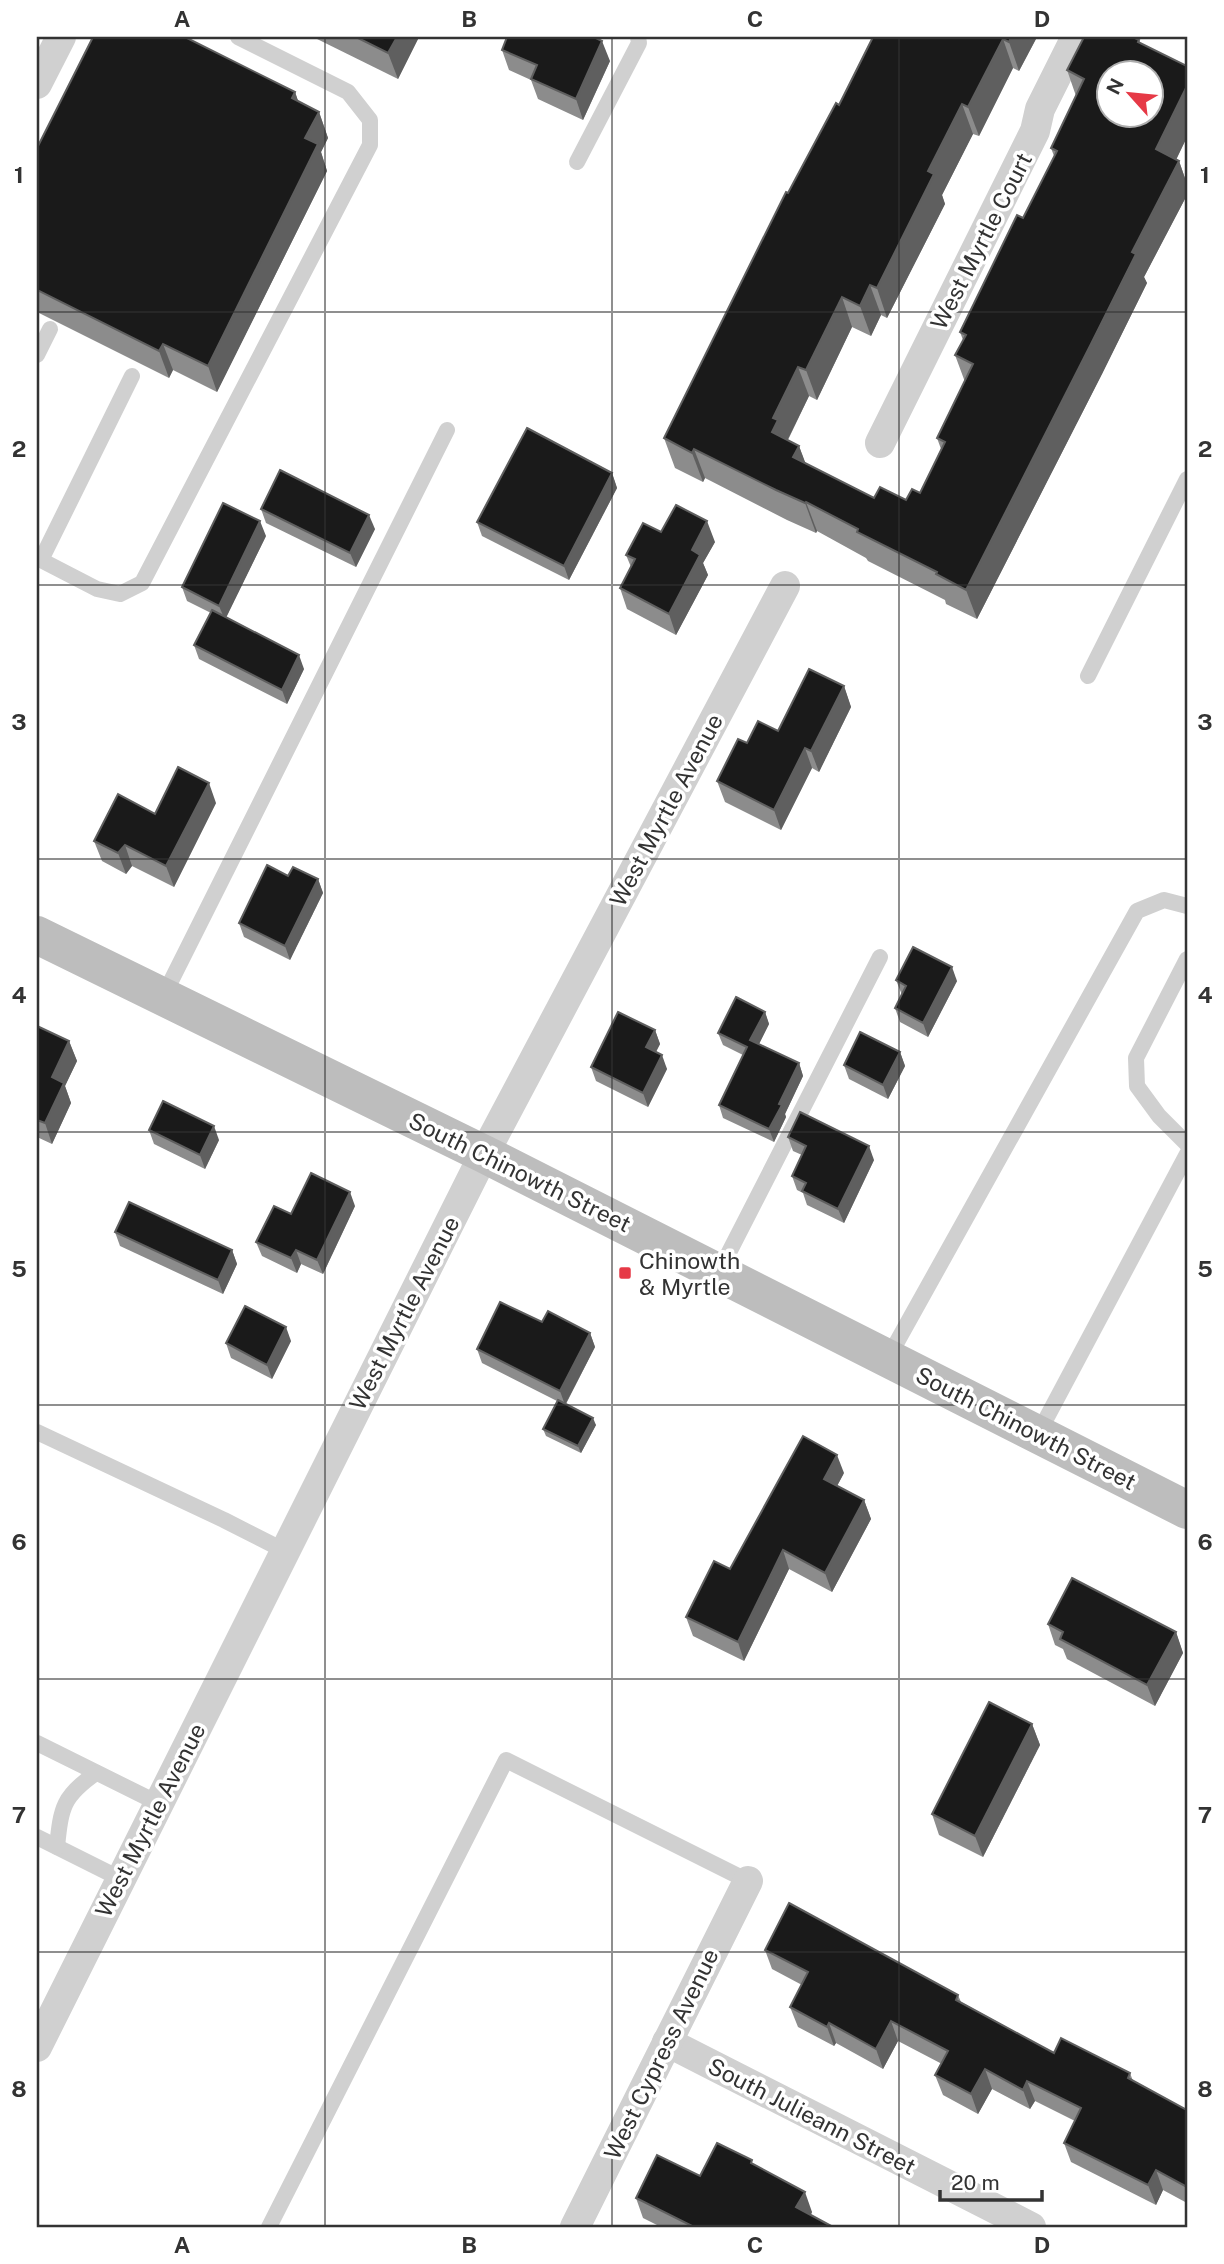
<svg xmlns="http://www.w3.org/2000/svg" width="1224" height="2264" viewBox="0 0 1224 2264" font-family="'Public Sans',sans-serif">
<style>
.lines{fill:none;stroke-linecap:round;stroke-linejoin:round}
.lane{stroke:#d0d0d0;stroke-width:16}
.street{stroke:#d0d0d0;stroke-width:30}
.secondary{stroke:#bdbdbd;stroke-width:38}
.wall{fill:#8c8c8c}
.shaded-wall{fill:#5f5f5f}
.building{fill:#1a1a1a;stroke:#5f5f5f;stroke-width:2;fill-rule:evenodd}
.grid{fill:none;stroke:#333;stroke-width:2;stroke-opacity:0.55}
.poi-dot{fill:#e63946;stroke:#fff;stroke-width:2.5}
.labels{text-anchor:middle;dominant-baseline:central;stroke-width:7;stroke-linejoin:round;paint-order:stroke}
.street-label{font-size:23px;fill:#333;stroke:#fff}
.poi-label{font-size:23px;fill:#333;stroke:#fff;text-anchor:start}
.neatline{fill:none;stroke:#333;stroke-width:2.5}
.grid-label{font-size:23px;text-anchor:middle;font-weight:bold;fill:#333}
</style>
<rect width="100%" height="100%" fill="#fff"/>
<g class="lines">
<g class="lane">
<polyline points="577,162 639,43 638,37"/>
<polyline points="37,355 50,329"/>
<polyline points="37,558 97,589 120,594 142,583 370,145 370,120 348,92 238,37"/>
<polyline points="41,560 132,376"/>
<polyline points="1088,676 1187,479"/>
<polyline points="1187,959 1136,1058 1137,1086 1159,1116 1187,1144"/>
<polyline points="163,997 447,430"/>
<polyline points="719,1272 880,957"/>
<polyline points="888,1358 1137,911 1164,900 1187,906"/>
<polyline points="37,1432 224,1520 285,1551"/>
<polyline points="1038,1434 1187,1154"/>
<polyline points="37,1743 158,1803"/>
<polyline points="37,1837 121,1879"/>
<path d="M 57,1847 C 61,1807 63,1796 96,1773"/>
<polyline points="269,2227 506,1760 748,1881"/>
</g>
<g class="street">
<polyline points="37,84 61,37"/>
<polyline points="880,443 1035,131 1040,109 1076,37"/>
<polyline points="667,2042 1031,2227"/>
<polyline points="37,2047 484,1154 785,586"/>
<polyline points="575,2227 748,1881"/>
</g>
<polyline class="secondary" points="37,935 484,1154 1187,1510"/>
</g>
<g class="wall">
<polygon points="313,37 419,37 398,79"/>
<polygon points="873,37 1037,37 1019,71 1013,68 979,136 973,134 942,195 945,204 887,318 881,315 871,336 852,327 817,400 809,396 788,440 799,446 805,463 874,498 906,500 920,493 941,449 937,438 965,382 955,355 963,340 960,332 1023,218 1054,156 1051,148 1076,96 1067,70 1139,40 1141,44 1187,66 1187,137 1176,159 1179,161 1187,184 1187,195 1144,277 1147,283 1102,374 977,619 946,604 945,600 868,561 866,558 817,531 816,533 787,520 705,478 703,482 675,468 664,438 788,193 839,105"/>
<polygon points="502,50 610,61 583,120 538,99 531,80 509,70"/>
<polygon points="295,92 298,101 319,112 328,138 321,152 327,171 217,392 173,370 169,378 37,312 37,148"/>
<polygon points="612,473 617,488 569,580 482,536 477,522"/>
<polygon points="261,509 375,529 356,567 266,523"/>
<polygon points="661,532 715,542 703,563 708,575 676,635 627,609 620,588 631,567 626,555"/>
<polygon points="266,536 226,617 304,669 287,704 199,659 194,645 211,613 187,601 182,587"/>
<polygon points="844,686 851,707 819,772 812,768 781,830 725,802 717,781 747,743 778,731"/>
<polygon points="216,803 174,887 132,866 126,874 102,861 94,841 155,814"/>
<polygon points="288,876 318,879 323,893 290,960 244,937 239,923"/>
<polygon points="896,980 957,981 928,1037 900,1022 895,1008 902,995"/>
<polygon points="765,1012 769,1024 759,1044 799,1063 803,1076 785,1114 786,1117 774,1142 723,1118 719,1105 743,1055 723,1045 718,1033"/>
<polygon points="37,1026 69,1041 77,1061 65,1086 71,1103 52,1144 37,1137"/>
<polygon points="655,1030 660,1044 656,1052 667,1069 648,1107 596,1081 591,1067"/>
<polygon points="900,1052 905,1066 888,1099 849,1079 844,1065"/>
<polygon points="149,1130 219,1140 205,1169 154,1144"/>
<polygon points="788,1137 874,1160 844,1223 807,1205 803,1193 797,1190 792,1176 802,1155 793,1151"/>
<polygon points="355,1206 323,1274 301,1264 297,1273 262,1256 256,1242 291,1214"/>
<polygon points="115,1232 232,1250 237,1264 223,1294 120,1246"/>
<polygon points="542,1322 590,1333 595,1347 566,1404 596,1425 581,1453 546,1436 543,1429 557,1401 482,1363 477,1349"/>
<polygon points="291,1341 272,1379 231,1358 226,1343"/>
<polygon points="844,1473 837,1486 864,1500 871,1519 832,1592 789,1569 744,1661 693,1636 686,1617 730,1569"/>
<polygon points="1048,1624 1176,1632 1183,1653 1155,1706 1067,1659 1063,1649 1055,1645"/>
<polygon points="1032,1724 1040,1745 983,1857 939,1835 932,1814"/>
<polygon points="765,1950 958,1995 961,2002 1054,2053 1130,2073 1133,2081 1187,2110 1187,2203 1163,2190 1156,2205 1071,2162 1064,2143 1075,2121 1035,2101 1030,2109 992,2089 978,2114 943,2095 935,2075 942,2064 898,2041 883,2069 836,2043 834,2046 798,2027 790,2007 802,1985 772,1969"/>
<polygon points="754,2165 812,2212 811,2215 833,2227 661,2227 643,2218 636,2198 700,2176"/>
</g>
<g class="shaded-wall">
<polygon points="397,37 419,37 398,79 388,53"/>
<polygon points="1011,37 1037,37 1019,71 1009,42"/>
<polygon points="1003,39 1013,68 979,136 968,107"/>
<polygon points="602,41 610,61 583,120 576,99"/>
<polygon points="1187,86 1187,137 1167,179 1156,149"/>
<polygon points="295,92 304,118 292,98"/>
<polygon points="962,104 973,134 942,195 945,204 887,318 877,288 928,171"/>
<polygon points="319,112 328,138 321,152 327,171 217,392 208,366 305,138"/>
<polygon points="1179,161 1187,184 1187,195 1144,277 1147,283 1102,374 977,619 966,590 1132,252"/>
<polygon points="870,285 881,315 871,336 860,306"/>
<polygon points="842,297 852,327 817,400 806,370"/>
<polygon points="163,344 173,370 169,378 159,351"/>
<polygon points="798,367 809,396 786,443 772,432 773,418"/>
<polygon points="799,446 810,475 793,457"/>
<polygon points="694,449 705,478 703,482 692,453"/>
<polygon points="612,473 617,488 569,580 564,566"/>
<polygon points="806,502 817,531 816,533 805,503"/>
<polygon points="369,515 375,529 356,567 350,553"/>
<polygon points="260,521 266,536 225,620 219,606"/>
<polygon points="707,521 715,542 703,563 708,575 676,635 669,614 692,550"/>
<polygon points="299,655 304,669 287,704 282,690"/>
<polygon points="844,686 851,707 819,772 811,751"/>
<polygon points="805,748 812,768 781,830 774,810"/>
<polygon points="209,783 216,803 174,887 166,866"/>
<polygon points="125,845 132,866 126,874 118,853"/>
<polygon points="318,879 323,893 290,960 285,946"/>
<polygon points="952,967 957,981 928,1037 923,1023"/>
<polygon points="765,1012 769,1024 755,1052 750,1040"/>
<polygon points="655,1030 660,1044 651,1061 646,1047"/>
<polygon points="69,1041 77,1061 65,1086 71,1103 52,1144 45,1123 52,1077"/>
<polygon points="900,1052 905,1066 888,1099 883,1085"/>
<polygon points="662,1055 667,1069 648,1107 643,1093"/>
<polygon points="799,1063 803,1076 785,1114 786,1117 774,1142 769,1129 779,1104"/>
<polygon points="214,1126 219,1140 205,1169 200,1155"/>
<polygon points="869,1146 874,1160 844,1223 838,1209"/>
<polygon points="350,1192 355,1206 323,1274 317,1260"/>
<polygon points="232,1250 237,1264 223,1294 218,1280"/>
<polygon points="296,1250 301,1264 297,1273 291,1258"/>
<polygon points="286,1327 291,1341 272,1379 267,1365"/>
<polygon points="590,1333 595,1347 565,1405 560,1391"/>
<polygon points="593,1418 596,1425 581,1453 578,1446"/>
<polygon points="837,1455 844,1473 831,1497 824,1479"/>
<polygon points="864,1500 871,1519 832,1592 825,1573"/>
<polygon points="783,1550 789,1569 744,1661 738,1642"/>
<polygon points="1176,1632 1183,1653 1155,1706 1147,1685"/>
<polygon points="1032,1724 1040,1745 983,1857 975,1836"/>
<polygon points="891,2021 898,2041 883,2069 876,2049"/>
<polygon points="829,2023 836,2043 834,2046 827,2027"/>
<polygon points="985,2069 992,2089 978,2114 971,2094"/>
<polygon points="1027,2081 1035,2101 1030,2109 1023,2090"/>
<polygon points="1156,2170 1163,2190 1156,2205 1148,2185"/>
<polygon points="805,2192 812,2212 804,2227 796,2207"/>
</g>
<g class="building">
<polygon points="93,37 185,37 295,92 292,98 319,112 305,138 318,144 208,366 163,344 159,351 37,290 37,148"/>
<polygon points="356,37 397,37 388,53"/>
<polygon points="507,37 594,37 602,41 576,99 531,79 537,65 502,50"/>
<path d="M 873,37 L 1011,37 L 1009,42 L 1003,39 L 968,107 L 962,104 L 928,171 L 934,174 L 877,288 L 870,285 L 860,306 L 842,297 L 806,370 L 798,367 L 773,418 L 778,420 L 772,432 L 799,446 L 793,457 L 874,498 L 880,487 L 906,500 L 912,489 L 920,493 L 945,442 L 937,438 L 973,364 L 955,355 L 966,335 L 960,332 L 1017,215 L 1023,218 L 1057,151 L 1051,148 L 1084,79 L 1067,70 L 1084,37 L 1133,37 L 1139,40 L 1138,42 L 1187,66 L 1187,86 L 1156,149 L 1179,161 L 1132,252 L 1136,254 L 1091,344 L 966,590 L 936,574 L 937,572 L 857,532 L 858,529 L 806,502 L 805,503 L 776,490 L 694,449 L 692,453 L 664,438 L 786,192 L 788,193 L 836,103 L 839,105 ZM 1109,74 L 1151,74 L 1151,116 L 1109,116 Z"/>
<polygon points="527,428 612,473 564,566 477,522"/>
<polygon points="280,470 369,515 350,553 261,509"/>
<polygon points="223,503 260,521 219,606 182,587"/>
<polygon points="676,505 707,521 692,550 700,555 669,614 620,588 635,559 626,555 643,523 661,532"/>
<polygon points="212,610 299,655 282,690 194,645"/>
<polygon points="809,669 844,686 811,751 805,748 774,810 717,781 738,739 747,743 758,721 778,731"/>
<polygon points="178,767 209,783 166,866 125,845 118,853 94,841 118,794 155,814"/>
<polygon points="267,865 288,876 293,867 318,879 285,946 239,923"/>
<polygon points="913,947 952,967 923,1023 895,1008 906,986 896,980"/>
<polygon points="736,997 765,1012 750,1040 799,1063 779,1104 782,1105 769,1129 719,1105 747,1047 718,1033"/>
<polygon points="618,1012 655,1030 646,1047 662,1055 643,1093 591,1067"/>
<polygon points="37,1026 69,1041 52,1077 64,1083 45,1123 37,1120"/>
<polygon points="860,1032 900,1052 883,1085 844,1065"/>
<polygon points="163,1101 214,1126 200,1155 149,1130"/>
<polygon points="800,1112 869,1146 838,1209 802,1191 806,1183 792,1176 806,1146 788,1137"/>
<polygon points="311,1173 350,1192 317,1260 296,1250 291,1258 256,1242 274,1206 291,1214"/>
<polygon points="129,1202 232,1250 218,1280 115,1232"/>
<polygon points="500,1302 542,1322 548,1311 590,1333 560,1391 477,1349"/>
<polygon points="245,1306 286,1327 267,1365 226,1343"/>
<polygon points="558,1400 593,1418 578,1446 543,1429"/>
<polygon points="803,1436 837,1455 824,1479 864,1500 825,1573 783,1550 738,1642 686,1617 714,1561 730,1569"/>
<polygon points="1072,1578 1176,1632 1147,1685 1060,1639 1063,1632 1048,1624"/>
<polygon points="989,1702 1032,1724 975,1836 932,1814"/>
<polygon points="789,1903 958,1995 956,2000 1054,2053 1061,2038 1130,2073 1128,2078 1187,2110 1187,2187 1156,2170 1148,2185 1064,2143 1081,2108 1027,2081 1023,2090 985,2069 971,2094 935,2075 948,2051 891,2021 876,2049 829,2023 827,2027 790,2007 808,1972 765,1950"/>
<polygon points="717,2143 752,2160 751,2163 805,2192 796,2207 833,2227 694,2227 636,2198 657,2155 700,2176"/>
</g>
<path class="grid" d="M 325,37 L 325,2227M 612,37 L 612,2227M 899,37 L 899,2227M 37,312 L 1187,312M 37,585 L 1187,585M 37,859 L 1187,859M 37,1132 L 1187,1132M 37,1405 L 1187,1405M 37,1679 L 1187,1679M 37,1952 L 1187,1952"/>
<rect class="poi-dot" x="618" y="1266" width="14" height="14" rx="3.5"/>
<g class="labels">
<g class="street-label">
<text transform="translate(981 241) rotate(-63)">West Myrtle Court</text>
<text transform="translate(666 810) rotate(-62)">West Myrtle Avenue</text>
<text transform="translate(520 1172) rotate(26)">South Chinowth Street</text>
<text transform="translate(404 1313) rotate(-63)">West Myrtle Avenue</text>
<text transform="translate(1026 1428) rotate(27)">South Chinowth Street</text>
<text transform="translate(150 1820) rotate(-63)">West Myrtle Avenue</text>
<text transform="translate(661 2054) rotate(-64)">West Cypress Avenue</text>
<text transform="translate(812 2116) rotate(27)">South Julieann Street</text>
</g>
<g class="poi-label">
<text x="639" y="1260">Chinowth<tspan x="639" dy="26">&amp; Myrtle</tspan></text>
</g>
</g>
<rect width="1224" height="2264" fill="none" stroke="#ffffff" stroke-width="77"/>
<g transform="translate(1130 94) rotate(297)"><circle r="33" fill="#ffffff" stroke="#adadad" stroke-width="2"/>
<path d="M0-5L12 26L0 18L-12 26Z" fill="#e63946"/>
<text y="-10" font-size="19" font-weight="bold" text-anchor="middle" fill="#333333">N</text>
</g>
<path d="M940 2190v10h102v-10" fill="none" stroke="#333333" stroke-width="3.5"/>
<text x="951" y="2190" font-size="21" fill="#333333" stroke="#ffffff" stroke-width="5" paint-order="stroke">20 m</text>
<rect x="38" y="38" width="1148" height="2188" class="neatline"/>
<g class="grid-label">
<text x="182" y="27">A</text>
<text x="469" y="27">B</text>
<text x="755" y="27">C</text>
<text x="1042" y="27">D</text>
<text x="19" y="183">1</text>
<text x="1205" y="183">1</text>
<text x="19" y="457">2</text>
<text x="1205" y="457">2</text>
<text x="19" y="730">3</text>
<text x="1205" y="730">3</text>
<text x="19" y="1003">4</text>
<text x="1205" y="1003">4</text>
<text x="19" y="1277">5</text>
<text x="1205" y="1277">5</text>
<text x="19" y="1550">6</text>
<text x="1205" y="1550">6</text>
<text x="19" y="1823">7</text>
<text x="1205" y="1823">7</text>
<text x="19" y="2097">8</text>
<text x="1205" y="2097">8</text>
<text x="182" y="2253">A</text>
<text x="469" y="2253">B</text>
<text x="755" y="2253">C</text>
<text x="1042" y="2253">D</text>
</g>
</svg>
